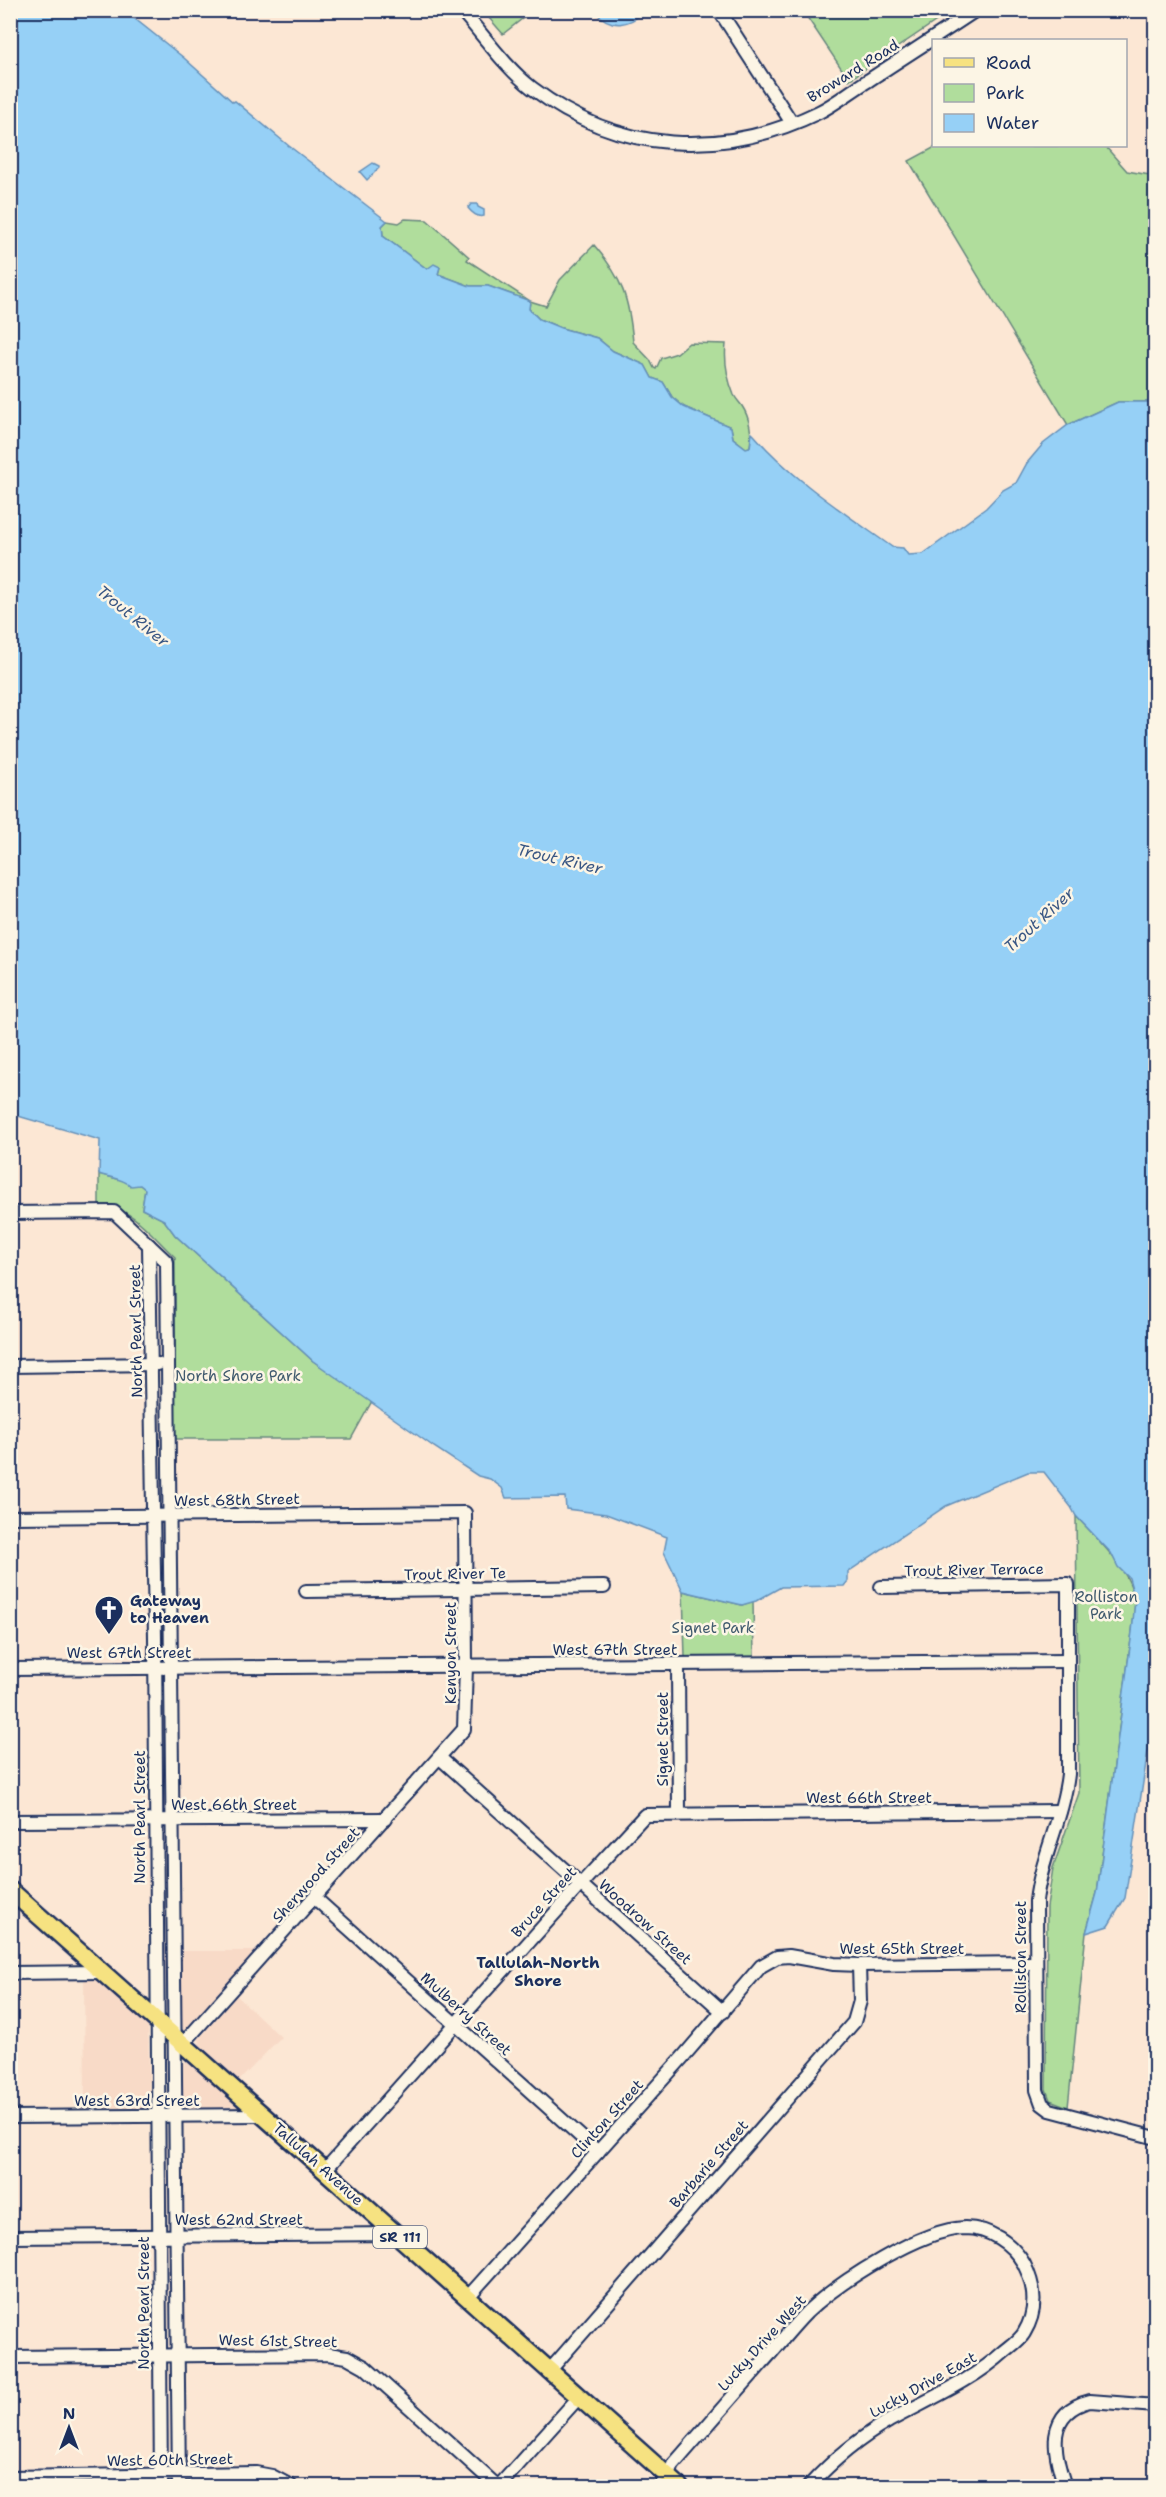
<svg xmlns="http://www.w3.org/2000/svg" width="1166" height="2497" viewBox="0 0 1166 2497" font-family="'Shantell Sans',sans-serif">
<style>
.built{fill:#f8dac7}
.green{fill:#b0dd9c;stroke:#66867d;stroke-width:1.5}
.water{fill:#96d0f6;stroke:#6590b9;stroke-width:1.5}
.lines{fill:none;stroke-linecap:round;stroke-linejoin:round}
.minor-casing{stroke:#1b2f5e;stroke-width:16}
.major-casing{stroke:#1b2f5e;stroke-width:21}
.minor{stroke:#fcf5e5;stroke-width:12}
.major{stroke:#f6e281;stroke-width:16}
.labels{text-anchor:middle;dominant-baseline:central;stroke-width:5;stroke-linejoin:round;paint-order:stroke}
.shield{fill:#fcf5e5;stroke:#5e6a86;stroke-width:1.5}
.shield-label{font-size:14px;font-weight:bold;fill:#1b2f5e}
.street-label{font-size:15px;fill:#1b2f5e;stroke:#fcf5e5}
.park-label{font-size:15px;fill:#405a6e;stroke:#fcf5e5}
.poi-label{font-size:15px;font-weight:bold;fill:#1b2f5e;stroke:#fcf5e5;text-anchor:start}
.water-label{font-size:16px;font-style:italic;fill:#3a5784;stroke:#fcf5e5}
.neighbourhood-label{font-size:16px;font-weight:bold;fill:#1b2f5e;stroke:#fcf5e5}
</style>
<rect width="100%" height="100%" fill="#fce7d4"/>
<filter id="ink" filterUnits="userSpaceOnUse"><feTurbulence type="fractalNoise" baseFrequency=".0167" numOctaves="2"/><feDisplacementMap in="SourceGraphic" scale="12" xChannelSelector="R" yChannelSelector="G"/><feConvolveMatrix kernelMatrix="1 2 1 2 8 2 1 2 1" color-interpolation-filters="sRGB"/></filter>
<g filter="url(#ink)">
<g class="built">
<polygon points="180,1951 260,1951 192,2028 185,2031 179,2026"/>
<polygon points="84,1977 95,1977 148,2025 150,2111 85,2111"/>
<polygon points="236,1995 281,2037 239,2081 200,2045 199,2039"/>
<polygon points="184,2062 190,2062 259,2120 181,2120 181,2066"/>
</g>
<g class="green">
<polygon points="483,11 532,11 503,34"/>
<polygon points="803,11 951,11 849,80"/>
<polygon points="937,146 1105,146 1127,171 1155,176 1155,402 1118,402 1068,425 909,161"/>
<path d="M 405,219 L 427,220 L 469,257 L 467,260 L 530,301 L 546,306 L 560,280 L 594,245 C 623,279 629,299 633,342 L 650,360 L 654,368 L 656,369 L 661,358 L 677,353 L 689,343 L 726,344 C 724,362 727,378 734,395 C 736,399 739,402 742,406 C 750,418 752,434 750,447 L 746,448 L 733,438 L 731,427 L 684,407 L 672,397 L 663,382 L 652,378 L 645,365 L 613,351 L 597,338 L 561,328 L 539,319 L 529,309 L 530,301 L 488,286 L 470,286 L 438,274 L 440,267 L 427,269 L 383,236 L 382,226 L 387,221 L 399,223 Z"/>
<path d="M 99,1174 L 140,1185 L 145,1189 L 142,1209 L 164,1220 L 175,1235 L 313,1361 L 372,1401 L 351,1439 L 175,1439 L 175,1257 C 153,1237 131,1205 99,1205 Z"/>
<path d="M 1076,1516 C 1095,1537 1131,1570 1134,1599 C 1136,1609 1133,1621 1132,1632 L 1097,1893 L 1086,1933 L 1068,2107 L 1050,2100 L 1046,2089 L 1047,1907 L 1053,1868 L 1079,1793 Z"/>
<polygon points="683,1591 742,1605 753,1601 754,1657 685,1657"/>
</g>
<g class="water">
<path d="M 10,11 L 125,11 L 184,58 L 233,102 L 235,101 L 289,146 L 387,221 L 382,226 L 383,236 L 427,269 L 434,264 L 440,267 L 438,274 L 470,286 L 488,286 L 530,301 L 529,309 L 539,319 L 561,328 L 597,338 L 613,351 L 645,365 L 652,378 L 663,382 L 672,397 L 684,407 L 731,427 L 733,438 L 746,448 L 750,447 L 752,433 L 754,435 C 793,480 843,512 892,547 L 903,548 L 908,555 L 923,554 L 986,508 L 1003,490 L 1016,483 L 1027,463 L 1043,444 L 1068,425 L 1118,402 L 1155,402 L 1156,1699 L 1125,1898 L 1108,1926 L 1086,1933 L 1097,1893 L 1132,1632 L 1135,1600 L 1129,1578 L 1118,1567 L 1111,1553 L 1076,1516 L 1071,1507 L 1044,1472 L 1028,1472 L 946,1506 L 848,1572 L 848,1581 L 844,1586 L 781,1587 L 756,1601 L 742,1605 L 683,1591 L 664,1552 L 667,1537 L 606,1514 L 566,1509 L 565,1497 L 506,1498 L 502,1488 L 490,1479 L 478,1476 L 434,1447 L 313,1361 L 175,1235 L 164,1220 L 142,1209 L 145,1189 L 140,1185 L 131,1186 C 122,1178 110,1178 99,1174 L 100,1140 L 11,1114 Z"/>
<path d="M 594,11 L 646,11 C 628,26 612,30 594,11 Z"/>
<polygon points="373,163 379,166 379,168 367,180 360,172"/>
<path d="M 471,204 L 477,204 L 478,207 L 484,210 L 484,216 C 477,218 472,213 468,208 Z"/>
</g>
<g class="lines">
<g class="minor-casing">
<g id="minor">
<path d="M 461,10 C 484,36 505,67 532,88 C 619,154 722,159 819,112 C 837,103 852,90 869,80 C 904,57 940,34 976,10"/>
<polyline points="719,10 792,123"/>
<polyline points="10,1213 114,1212 167,1262 179,2486"/>
<polyline points="149,1245 155,1638 161,2486"/>
<polyline points="10,1366 158,1364"/>
<polyline points="10,1517 465,1513 466,1666 464,1729 182,2045"/>
<path d="M 881,1587 L 1068,1584 L 1068,1774 C 1063,1818 1041,1858 1036,1901 L 1037,2090 L 1042,2104 L 1050,2110 L 1156,2138"/>
<polyline points="306,1591 604,1587"/>
<polyline points="678,1664 679,1814"/>
<polyline points="10,1669 1067,1661"/>
<polyline points="440,1758 723,2012"/>
<polyline points="10,1821 385,1819"/>
<polyline points="315,1898 598,2152"/>
<polyline points="10,1973 102,1972"/>
<polyline points="10,2117 263,2115"/>
<polyline points="325,2170 581,1884 645,1815 1060,1811"/>
<polyline points="10,2237 396,2234"/>
<polyline points="467,2298 682,2058 761,1966 777,1957 789,1956 834,1964 859,1965 1036,1963"/>
<polyline points="10,2357 328,2354 347,2357 365,2367 497,2486"/>
<polyline points="550,2370 854,2022 860,2001 859,1965"/>
<polyline points="10,2477 256,2473 272,2476 291,2486"/>
<polyline points="499,2486 579,2397"/>
<path d="M 660,2486 L 668,2478 L 673,2465 C 703,2431 732,2397 762,2363 C 777,2347 791,2328 807,2312 C 839,2282 921,2229 965,2228 C 989,2228 1012,2243 1024,2264 C 1035,2286 1038,2310 1024,2333 C 1020,2340 1011,2346 1005,2351 C 971,2382 929,2399 889,2421 C 858,2439 833,2460 809,2486"/>
<path d="M 1065,2486 C 1053,2452 1045,2412 1090,2401 L 1156,2406"/>
</g>
</g>
<g class="major-casing">
<polyline id="major" points="10,1890 679,2486"/>
</g>
<use href="#minor" class="minor"/>
<use href="#major" class="major"/>
</g>
</g>
<defs>
<g id="church-pin" transform="scale(1.5)"><path d="M0 17L-7.5 6A9.5 9.5 0 1 1 7.5 6Z" fill="#1b2f5e" stroke="#fcf5e5"/><path d="M-1.2-6h2.4v3.5h3.3v2.4h-3.3V6h-2.4V-.1h-3.3v-2.4h3.3Z" fill="#fff"/></g>
</defs>
<g fill-rule="evenodd">
<use href="#church-pin" x="109" y="1610"/>
</g>
<g class="labels">
<rect class="shield" x="373" y="2226" width="54" height="22" rx="4.5"/>
<g class="shield-label">
<text x="400" y="2237">SR 111</text>
</g>
<g class="street-label">
<text transform="translate(853 71) rotate(-32)">Broward Road</text>
<text transform="translate(136 1331) rotate(-91)">North Pearl Street</text>
<text transform="translate(237 1500) rotate(-1)">West 68th Street</text>
<text transform="translate(974 1570) rotate(-1)">Trout River Terrace</text>
<text transform="translate(455 1574) rotate(-1)">Trout River Te</text>
<text x="615" y="1650">West 67th Street</text>
<text x="129" y="1653">West 67th Street</text>
<text transform="translate(451 1653) rotate(-90)">Kenyon Street</text>
<text transform="translate(663 1739) rotate(-90)">Signet Street</text>
<text x="869" y="1798">West 66th Street</text>
<text x="234" y="1805">West 66th Street</text>
<text transform="translate(140 1817) rotate(-90)">North Pearl Street</text>
<text transform="translate(316 1875) rotate(-48)">Sherwood Street</text>
<text transform="translate(544 1902) rotate(-48)">Bruce Street</text>
<text transform="translate(645 1922) rotate(42)">Woodrow Street</text>
<text x="902" y="1949">West 65th Street</text>
<text transform="translate(1021 1957) rotate(-90)">Rolliston Street</text>
<text transform="translate(466 2014) rotate(42)">Mulberry Street</text>
<text x="137" y="2101">West 63rd Street</text>
<text transform="translate(607 2119) rotate(-48)">Clinton Street</text>
<text transform="translate(318 2164) rotate(42)">Tallulah Avenue</text>
<text transform="translate(709 2164) rotate(-49)">Barbarie Street</text>
<text x="239" y="2220">West 62nd Street</text>
<text transform="translate(144 2303) rotate(-90)">North Pearl Street</text>
<text transform="translate(278 2341) rotate(1)">West 61st Street</text>
<text transform="translate(762 2343) rotate(-48)">Lucky Drive West</text>
<text transform="translate(923 2385) rotate(-29)">Lucky Drive East</text>
<text transform="translate(170 2460) rotate(-1)">West 60th Street</text>
</g>
<g class="park-label">
<text x="238" y="1376">North Shore Park</text>
<text x="1106" y="1597">Rolliston<tspan x="1106" dy="17">Park</tspan></text>
<text x="713" y="1628">Signet Park</text>
</g>
<g class="poi-label">
<text x="130" y="1601">Gateway<tspan x="130" dy="17">to Heaven</tspan></text>
</g>
<g class="water-label">
<text transform="translate(133 616) rotate(39)">Trout River</text>
<text transform="translate(560 859) rotate(13)">Trout River</text>
<text transform="translate(1039 920) rotate(-42)">Trout River</text>
</g>
<g class="neighbourhood-label">
<text x="538" y="1962">Tallulah-North<tspan x="538" dy="18">Shore</tspan></text>
</g>
</g>
<rect width="1166" height="2497" fill="none" stroke="#fcf5e5" stroke-width="36"/>
<rect x="18" y="18" width="1130" height="2461" fill="none" stroke="#1b2f5e" stroke-width="2" filter="url(#ink)"/>
<rect x="932" y="39" width="195" height="108" fill="#fcf5e5" stroke="#a2a6af" stroke-width="1.5"/>
<rect x="944" y="58" width="30" height="9" fill="#f6e281" stroke="#a2a6af" stroke-width="1.5"/>
<text x="986" y="69" font-size="18" fill="#1b2f5e">Road</text>
<rect x="944" y="84" width="30" height="18" fill="#b0dd9c" stroke="#a2a6af" stroke-width="1.5"/>
<text x="986" y="99" font-size="18" fill="#1b2f5e">Park</text>
<rect x="944" y="114" width="30" height="18" fill="#96d0f6" stroke="#a2a6af" stroke-width="1.5"/>
<text x="986" y="129" font-size="18" fill="#1b2f5e">Water</text>
<g transform="translate(69 2428)" stroke="#fcf5e5" stroke-width="4.5" paint-order="stroke">
<path d="M0-4.5L10 22L0 15L-10 22Z" fill="#1b2f5e"/>
<text y="-9" font-size="16" font-weight="bold" text-anchor="middle" fill="#1b2f5e">N</text>
</g>
</svg>
